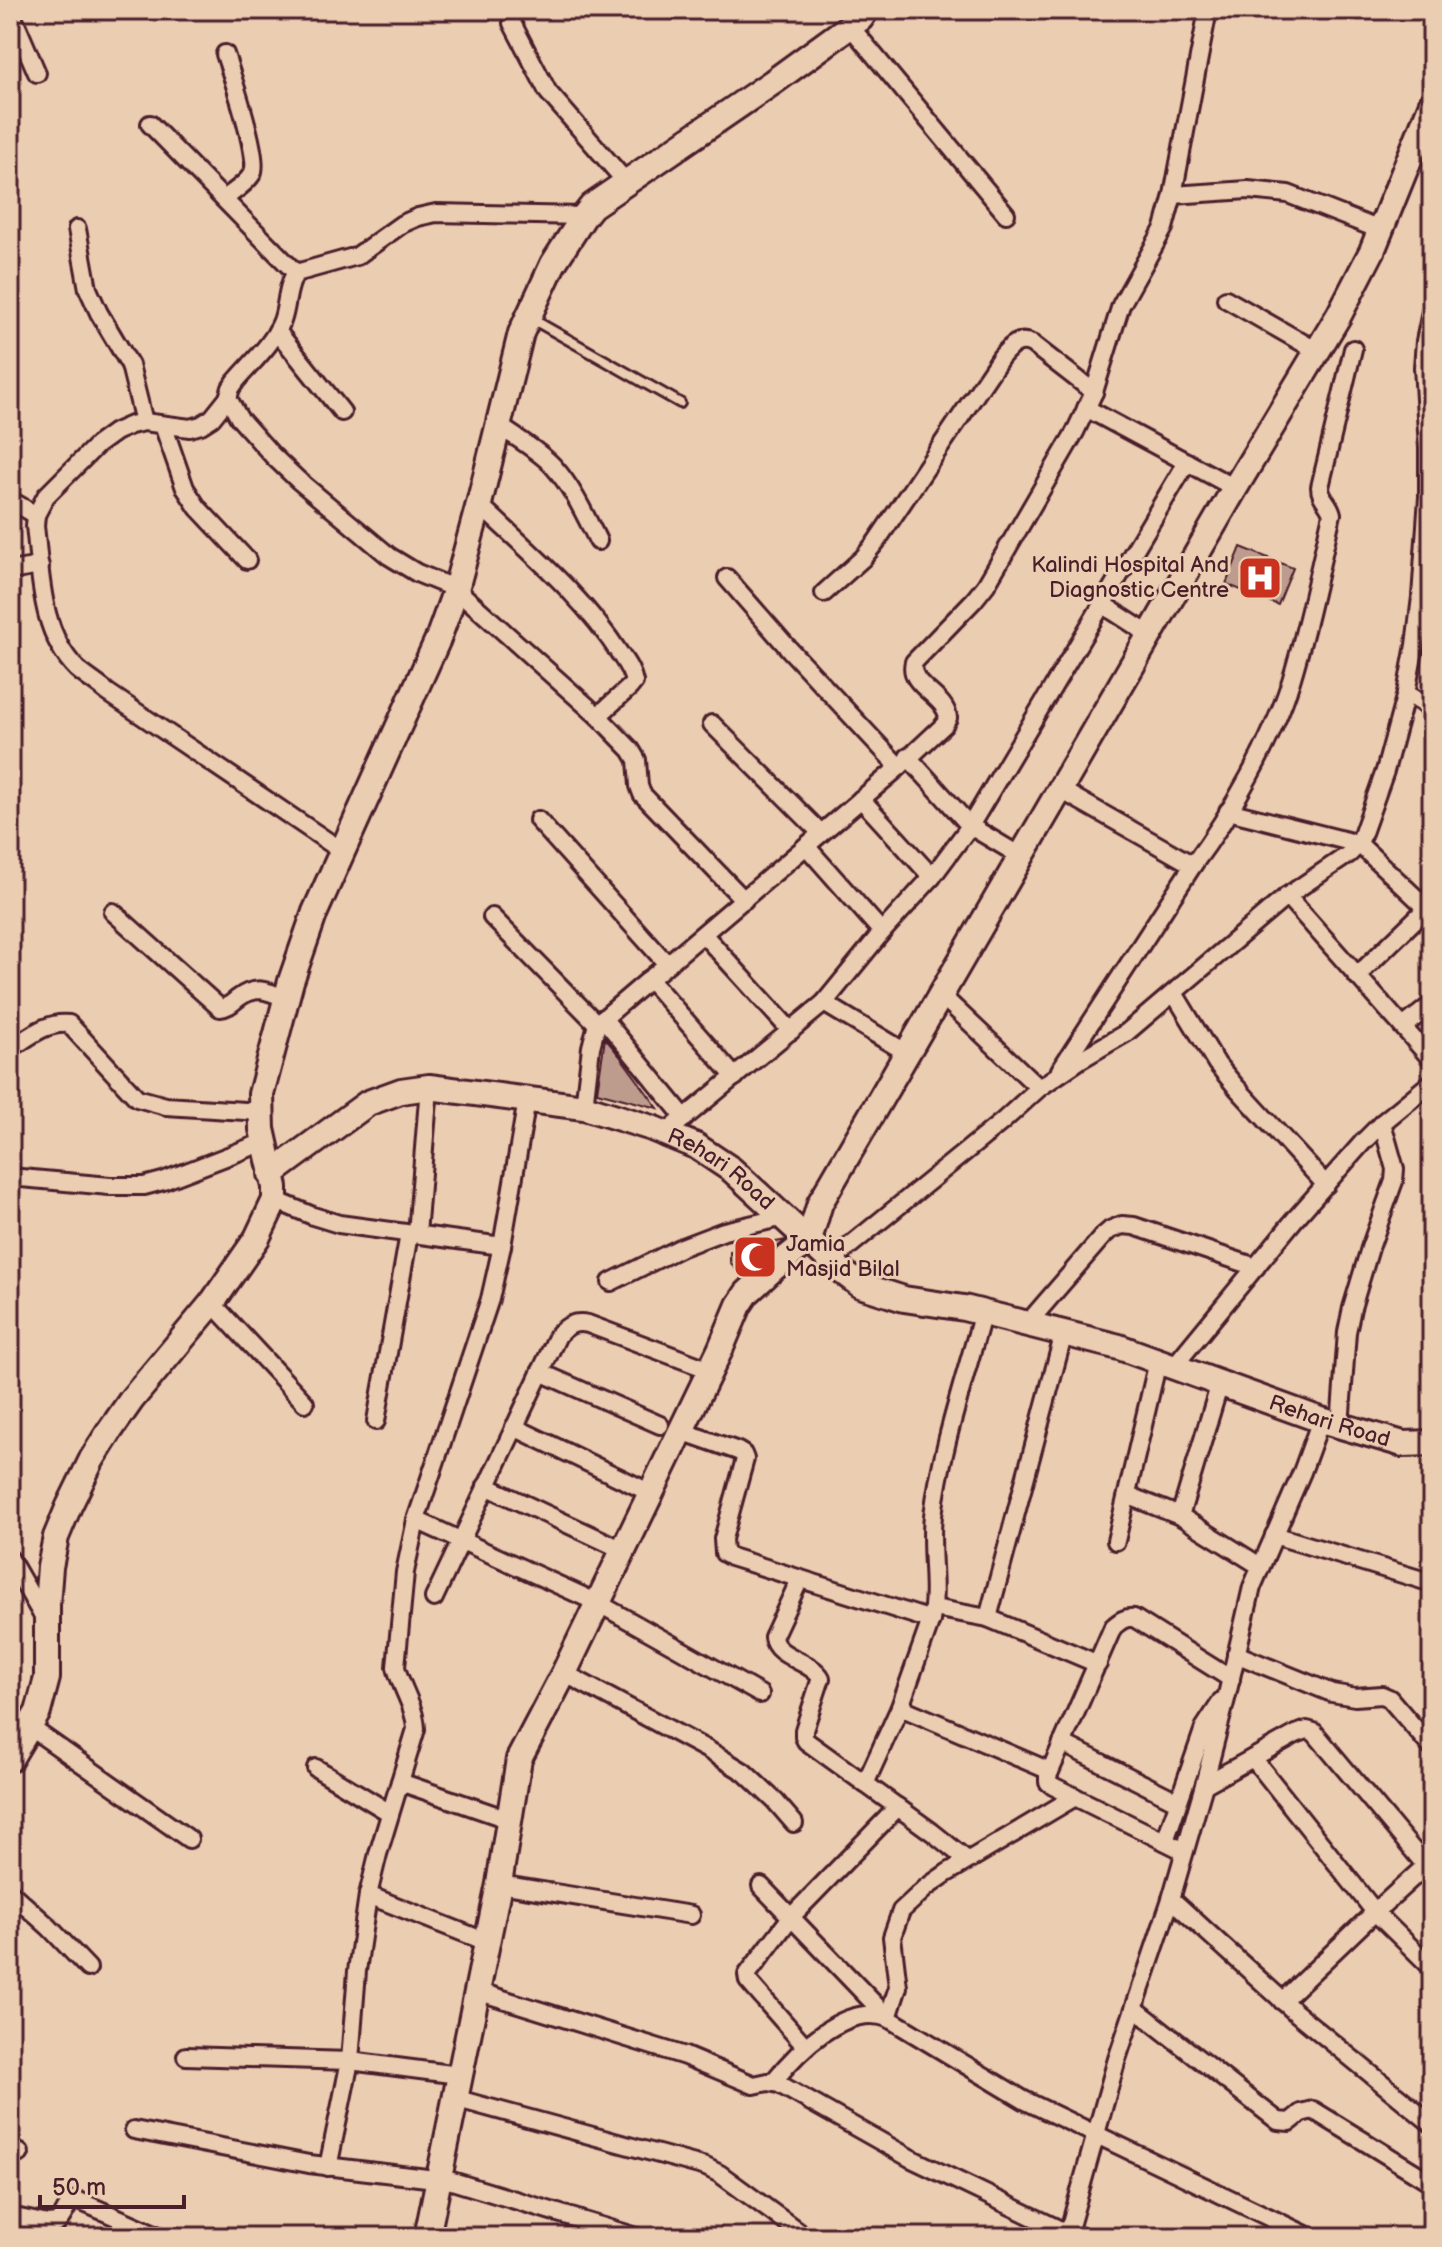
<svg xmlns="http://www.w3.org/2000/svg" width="1442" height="2247" viewBox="0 0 1442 2247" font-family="'Balsamiq Sans',sans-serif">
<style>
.building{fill:#be9c8d;stroke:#4a1f2b;stroke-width:2}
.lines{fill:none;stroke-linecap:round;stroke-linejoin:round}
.lane-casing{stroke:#4a1f2b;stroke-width:14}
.street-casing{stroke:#4a1f2b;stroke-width:22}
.secondary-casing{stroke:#4a1f2b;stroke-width:30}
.lane{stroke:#ebcdb2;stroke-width:8}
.street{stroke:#ebcdb2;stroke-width:16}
.secondary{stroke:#ebcdb2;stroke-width:24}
.labels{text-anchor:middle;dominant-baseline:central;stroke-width:6;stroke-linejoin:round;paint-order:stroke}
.poi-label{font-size:22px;fill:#4a1f2b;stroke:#ebcdb2;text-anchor:end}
.street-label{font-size:22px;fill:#4a1f2b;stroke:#ebcdb2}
</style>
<rect width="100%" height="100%" fill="#ebcdb2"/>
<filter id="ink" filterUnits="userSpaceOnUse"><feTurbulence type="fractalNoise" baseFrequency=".0125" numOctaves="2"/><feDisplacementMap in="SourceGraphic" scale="16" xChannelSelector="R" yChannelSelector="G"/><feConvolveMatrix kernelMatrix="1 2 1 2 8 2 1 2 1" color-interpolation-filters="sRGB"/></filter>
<g filter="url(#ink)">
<g class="building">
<polygon points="1241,547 1293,568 1278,605 1226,584"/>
<polygon points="605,1038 619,1055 658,1108 597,1092"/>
<polygon points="786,1240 742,1277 730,1262 730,1251"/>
</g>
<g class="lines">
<g class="lane-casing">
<polyline id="lane" points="532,319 680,403"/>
</g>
<g class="street-casing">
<g id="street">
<polyline points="10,10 37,73"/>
<polyline points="512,23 548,92 626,182"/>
<polyline points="850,26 1006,214"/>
<polyline points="150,124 296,273"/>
<polyline points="1173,195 1248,190 1288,194 1380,230"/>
<path d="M 224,199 C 233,192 246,184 252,174 C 261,161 231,73 225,54"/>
<polyline points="77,229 88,289 99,313 130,365 144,422"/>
<polyline points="1226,299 1317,351"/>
<polyline points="277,331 342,412"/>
<polyline points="228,398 239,418 273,456 298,480 389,556 417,573 456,589 598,716 631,750 637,760 639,786 642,794 744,900"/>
<polyline points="1086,408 1235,488"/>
<polyline points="163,425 185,488 198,508 247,560"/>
<path d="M 498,425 C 516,438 538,450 553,466 C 573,488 585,515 598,541"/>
<polyline points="10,500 36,515"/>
<path d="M 479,504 C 528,551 583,596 620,654 C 626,663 632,671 634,682 L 630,687 L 598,716"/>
<polyline points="10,571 40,566"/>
<polyline points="727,578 790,650 899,767"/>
<path d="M 824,593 L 863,558 L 876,542 L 1001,357 C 1010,347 1018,337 1032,344 L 1094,392"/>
<polyline points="1102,604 1150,635"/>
<polyline points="1406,693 1432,709"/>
<polyline points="712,724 821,833"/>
<polyline points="908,757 970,826 1022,857"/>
<polyline points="1061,790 1193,865"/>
<polyline points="861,799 932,877"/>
<polyline points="1228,811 1359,844 1432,913"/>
<polyline points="538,820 667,964"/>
<polyline points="806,846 882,932"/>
<path d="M 342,851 L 107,692 C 98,684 86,677 77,669 C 40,632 41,575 35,526 L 36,515 L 46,496 L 97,445 L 115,432 L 131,425 L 144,422 L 190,428 L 201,425 L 212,418 L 228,398 L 231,388 L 236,381 C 252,362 273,344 282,321 C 288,305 286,286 296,273 L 357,256 L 402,224 L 418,217 L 436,213 L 584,216"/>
<polyline points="1287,896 1432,1060"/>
<path d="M 113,912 L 220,1008 C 228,1007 231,1004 237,999 C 255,985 267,990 286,999"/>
<polyline points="492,917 597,1024"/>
<polyline points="704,935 791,1031"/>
<polyline points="1357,976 1427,908"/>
<polyline points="649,979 735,1077"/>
<polyline points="1174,993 1217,1064 1237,1088 1326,1185"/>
<polyline points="941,995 1039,1088"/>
<polyline points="824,1003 907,1053"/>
<polyline points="603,1018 685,1118"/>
<polyline points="1403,1027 1432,1004"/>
<path d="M 10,1049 C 28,1038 46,1021 69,1024 L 137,1098 L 166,1106 L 261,1112"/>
<path d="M 1060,1070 L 1193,865 C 1231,814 1272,741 1291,681 C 1308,626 1319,570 1332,514 C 1330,503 1320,499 1320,487 L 1353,349"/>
<path d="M 584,1107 L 591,1047 L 597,1024 L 899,767 L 944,725 L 948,718 C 946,695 907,686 914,662 L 974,600 L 986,585 L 1075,432 L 1094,392 L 1121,305 L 1164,228 L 1173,195 L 1208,10"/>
<polyline points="666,1133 824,1003 882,932 932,877 970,826 1187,462"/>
<polyline points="10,1177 110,1186 144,1186 163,1181 264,1142"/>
<polyline points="275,1200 313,1216 339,1224 502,1246"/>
<polyline points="417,1234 429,1087"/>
<polyline points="831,1261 1003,1121 1039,1088 1083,1058 1126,1033 1287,896 1349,854 1359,844 1385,771 1406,693 1415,645 1421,597 1428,497 1428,448 1423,367 1425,341 1432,307"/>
<polyline points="611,1282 682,1247 724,1231 784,1217"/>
<polyline points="212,1303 305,1403"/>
<polyline points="1027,1324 1103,1236 1110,1230 1122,1225 1134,1226 1256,1267"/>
<polyline points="1174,1366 1295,1219 1363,1142 1382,1123 1432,1082"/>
<polyline points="540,1372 660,1425"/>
<polyline points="376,1421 409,1234"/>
<polyline points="1340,1426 1347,1332 1352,1308 1370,1248 1394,1181 1395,1169 1382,1123"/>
<polyline points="514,1427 651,1493"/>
<polyline points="681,1431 738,1451 743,1454 745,1459 723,1539 724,1553 731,1557 931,1620"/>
<polyline points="486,1486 623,1550"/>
<polyline points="1127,1495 1180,1516 1260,1566"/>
<polyline points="1180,1516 1220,1383"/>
<polyline points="416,1520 598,1603 760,1694"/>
<polyline points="1274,1535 1432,1583"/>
<polyline points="1116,1541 1158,1361"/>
<polyline points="10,1559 45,1620"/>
<path d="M 800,1579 L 773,1637 C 775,1658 811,1660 821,1678 L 804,1730 L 804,1737 L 806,1741 L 932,1832 L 967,1860"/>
<path d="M 434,1598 L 558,1335 C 568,1325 574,1321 588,1324 L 710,1370"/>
<polyline points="934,1608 988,1618 1098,1664"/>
<polyline points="988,1618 1064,1333"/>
<polyline points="1236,1654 1332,1693 1355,1697 1382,1695 1389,1698 1432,1748"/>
<polyline points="564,1673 708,1750 744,1772 775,1801 794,1823"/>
<polyline points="900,1707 1050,1771"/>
<polyline points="30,1727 189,1839"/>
<polyline points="1062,1743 1177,1801"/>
<polyline points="1253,1758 1375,1912 1282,2001"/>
<polyline points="316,1768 390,1813"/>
<polyline points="400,1782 510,1820"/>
<path d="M 865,1784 L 900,1707 L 931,1620 C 938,1588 929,1550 933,1516 C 941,1447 965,1379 983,1312"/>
<polyline points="1204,1785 1296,1734 1307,1730 1314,1732 1432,1873"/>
<polyline points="1165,1841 1204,1728 1221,1702"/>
<path d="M 1184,1851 L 1053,1786 L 1048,1782 L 1048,1776 L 1113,1627 C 1120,1621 1125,1617 1134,1618 L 1231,1679"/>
<polyline points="1432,1860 1375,1912 1432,1968"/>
<polyline points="499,1884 691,1915"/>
<polyline points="761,1886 888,2018 898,1987 892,1937 901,1911 927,1887 947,1873 1075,1797"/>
<polyline points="10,1892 49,1927 88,1968"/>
<polyline points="368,1895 487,1942"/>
<polyline points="1171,1899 1295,2012 1432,2124"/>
<polyline points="477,1991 685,2056 754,2085 768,2082 779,2084 910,2158 1069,2234"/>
<polyline points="1134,2008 1278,2121 1290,2122 1301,2113 1313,2110 1432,2183"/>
<polyline points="805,2046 748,1981 747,1975 791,1917 898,1807"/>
<polyline points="186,2056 350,2061 459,2075"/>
<path d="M 773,2082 C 797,2052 845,2002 888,2018 L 1024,2100 L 1310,2237"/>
<polyline points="454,2098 706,2167 720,2174 806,2237"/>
<polyline points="134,2130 309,2164 452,2181 637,2237"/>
<polyline points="10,2147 20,2153"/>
<path d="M 328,2167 L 350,2061 L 357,1971 L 368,1895 L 378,1854 L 416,1729 C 415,1706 401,1688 396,1667 L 405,1572 L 416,1520 L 490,1299 L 502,1246 L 527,1100"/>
<path d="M 10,2216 L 48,2224 L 57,2223 C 65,2216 66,2202 77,2200 L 162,2237"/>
<polyline points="1067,2237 1117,2059 1171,1899 1204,1785 1227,1695 1252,1587 1302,1472 1321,1420"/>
</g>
</g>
<g class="secondary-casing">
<g id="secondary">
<path id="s1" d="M 271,1174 L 368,1103 L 401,1091 L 429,1087 L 584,1107 L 652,1128 L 696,1146 L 732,1170 L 844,1273 L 860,1285 L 904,1299 L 964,1308 L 1119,1347 L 1321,1420 L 1403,1444 L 1432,1443"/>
<polyline points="10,1759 38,1712 47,1678 47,1605 50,1567 56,1537 69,1506 92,1459 109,1432 132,1399 212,1303 257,1238 275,1200 275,1187 262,1129 261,1094 291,981 315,912 438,639 456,589 479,504 521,333 553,264 584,216 592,206 773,82 861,18 866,10"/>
<polyline points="427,2237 499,1884 519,1759 564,1673 720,1350 739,1305 747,1293 774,1268 809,1240 820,1203 1235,488 1339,315 1372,251 1432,103"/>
</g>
</g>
<use href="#lane" class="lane"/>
<use href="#street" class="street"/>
<use href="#secondary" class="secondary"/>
</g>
</g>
<defs>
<g id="hospital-square" transform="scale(2.3)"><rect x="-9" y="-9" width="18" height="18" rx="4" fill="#c8321e" stroke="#ebcdb2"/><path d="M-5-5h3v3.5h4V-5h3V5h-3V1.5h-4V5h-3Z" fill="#fff"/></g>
<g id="mosque-square" transform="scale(2.3)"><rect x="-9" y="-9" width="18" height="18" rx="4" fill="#c8321e" stroke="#ebcdb2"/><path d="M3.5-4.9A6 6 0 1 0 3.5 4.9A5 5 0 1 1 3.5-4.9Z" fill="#fff"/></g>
</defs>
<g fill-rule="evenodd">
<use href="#hospital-square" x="1260" y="578"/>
<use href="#mosque-square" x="755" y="1257"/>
</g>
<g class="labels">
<g class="poi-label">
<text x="1229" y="565">Kalindi Hospital And<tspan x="1229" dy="25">Diagnostic Centre</tspan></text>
<text x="786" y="1244" text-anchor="start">Jamia<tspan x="786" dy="25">Masjid Bilal</tspan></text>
</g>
<g class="street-label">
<text stroke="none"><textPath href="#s1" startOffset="492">Rehari Road</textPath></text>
<text stroke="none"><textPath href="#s1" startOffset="1164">Rehari Road</textPath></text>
</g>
</g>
<rect width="1442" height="2247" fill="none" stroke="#ebcdb2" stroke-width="40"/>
<rect x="20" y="20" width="1402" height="2207" fill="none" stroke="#4a1f2b" stroke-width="3" filter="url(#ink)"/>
<path d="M40 2195v12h144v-12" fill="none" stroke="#4a1f2b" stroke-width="4"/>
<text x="52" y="2195" font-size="24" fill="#4a1f2b" stroke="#ebcdb2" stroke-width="6" paint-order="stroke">50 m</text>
</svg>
